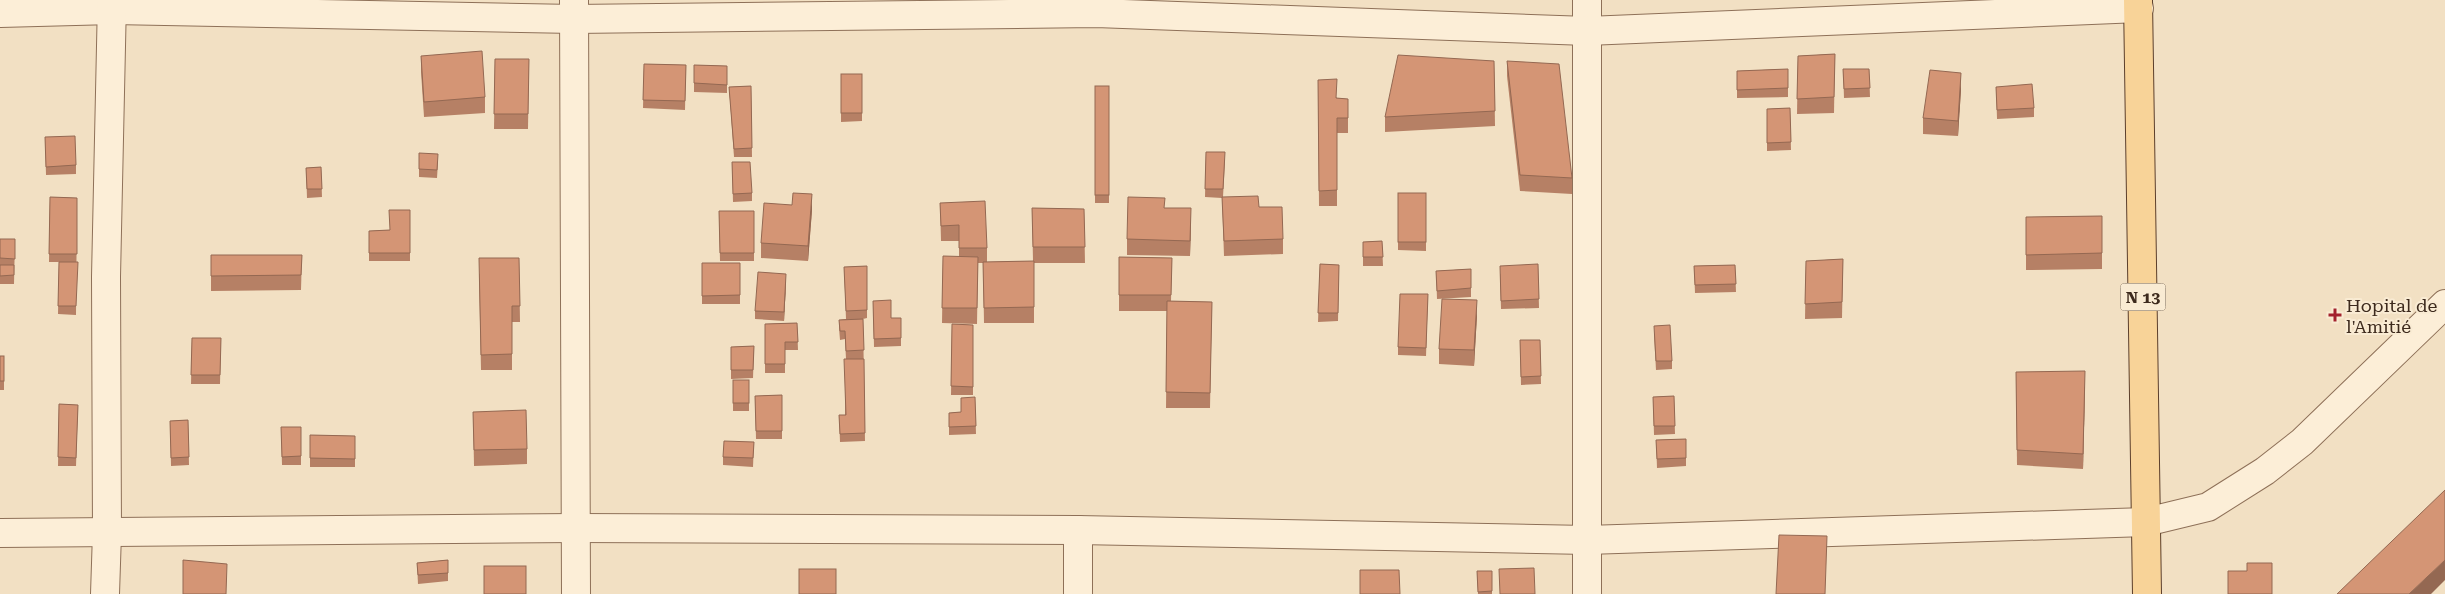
<svg xmlns="http://www.w3.org/2000/svg" width="2445" height="594" viewBox="0 0 2445 594" font-family="'Roboto Serif',serif">
<style>
.lines{fill:none;stroke-linecap:round;stroke-linejoin:round}
.minor-casing{stroke:#8e7058;stroke-width:30}
.major-casing{stroke:#5c3f2c;stroke-width:30}
.minor{stroke:#fceed7;stroke-width:28}
.major{stroke:#f8d398;stroke-width:28}
.wall{fill:#b68065}
.shaded-wall{fill:#946852}
.building{fill:#d49575;stroke:#946852}
.poi-dot{fill:#a3222d;stroke:#f9ebd3;stroke-width:2}
.labels{text-anchor:middle;dominant-baseline:central;stroke-width:4;stroke-linejoin:round;paint-order:stroke}
.shield{fill:#f9ebd3;stroke:#756454;stroke-width:1}
.shield-label{font-size:16px;font-weight:bold;fill:#3d2a1d}
.poi-label{font-size:18px;fill:#3d2a1d;stroke:#f9ebd3;text-anchor:start}
</style>
<rect width="100%" height="100%" fill="#f2e0c3"/>
<g class="lines">
<g class="minor-casing">
<g id="minor">
<polyline points="1587,0 1587,594"/>
<polyline points="574,1 576,594"/>
<polyline points="0,13 113,10 574,19 1096,13 1587,31 2139,8"/>
<polyline points="0,533 576,528 1078,530 1587,540 2146,522 2208,507 2265,471 2302,442 2445,304"/>
<polyline points="105,594 107,533 106,277 112,0"/>
<polyline points="1078,594 1078,530"/>
</g>
</g>
<g class="major-casing">
<polyline id="major" points="2138,0 2147,594"/>
</g>
<use href="#minor" class="minor"/>
<use href="#major" class="major"/>
</g>
<g class="wall">
<polygon points="1835,54 1834,113 1797,114 1798,56"/>
<polygon points="421,56 485,97 485,113 424,117 421,72"/>
<polygon points="495,59 529,59 528,129 494,129"/>
<polygon points="1494,61 1495,126 1385,132 1385,117"/>
<polygon points="1507,61 1572,178 1572,194 1520,191 1507,76"/>
<polygon points="644,64 686,65 685,110 643,108"/>
<polygon points="694,65 727,66 727,93 694,92"/>
<polygon points="1788,69 1788,97 1737,98 1737,71"/>
<polygon points="1843,69 1869,69 1870,97 1844,98"/>
<polygon points="841,74 862,74 862,121 841,122"/>
<polygon points="1318,80 1337,98 1348,99 1348,133 1337,133 1337,206 1319,206"/>
<polygon points="751,86 752,157 734,157 729,87"/>
<rect x="1095" y="86" width="14" height="117"/>
<polygon points="1996,87 2034,108 2034,117 1997,119"/>
<polygon points="1961,89 1958,136 1923,134 1923,118"/>
<polygon points="1790,108 1791,150 1767,151 1767,109"/>
<polygon points="45,137 76,165 76,174 46,175"/>
<polygon points="1206,152 1225,160 1223,197 1259,207 1283,239 1283,254 1224,256 1222,198 1205,197"/>
<polygon points="419,153 438,162 437,178 419,177"/>
<polygon points="732,162 752,193 752,201 733,202"/>
<polygon points="321,167 322,197 307,198 306,168"/>
<polygon points="1398,193 1426,193 1426,251 1398,250"/>
<polygon points="50,197 77,198 76,315 58,314 59,262 49,262"/>
<polygon points="940,203 987,248 987,262 1033,261 1032,208 1084,209 1085,263 1034,263 1034,323 984,323 983,263 978,263 977,324 942,323 943,256 959,257 959,241 941,241"/>
<polygon points="1165,208 1191,223 1190,256 1127,255 1127,239"/>
<polygon points="410,210 410,261 369,261 369,231 390,230"/>
<polygon points="812,210 808,261 761,258 761,243"/>
<polygon points="719,211 754,211 754,261 720,261"/>
<polygon points="2102,216 2102,269 2026,270 2026,217"/>
<polygon points="0,239 15,239 14,284 0,284"/>
<polygon points="1382,241 1383,266 1363,266 1363,242"/>
<polygon points="211,255 302,255 301,290 211,291"/>
<polygon points="1119,257 1172,258 1171,301 1212,302 1210,408 1166,408 1167,311 1119,311"/>
<polygon points="519,258 520,322 512,322 512,370 481,370 479,274"/>
<polygon points="1843,259 1842,318 1805,319 1806,261"/>
<rect x="702" y="263" width="38" height="41"/>
<polygon points="1320,264 1339,265 1338,321 1318,322"/>
<polygon points="1538,264 1539,308 1501,309 1500,274"/>
<polygon points="1735,265 1736,292 1695,293 1694,266"/>
<polygon points="867,266 867,318 863,319 865,441 840,442 839,415 845,415 846,359 845,339 840,340 839,328 839,320 846,319 844,267"/>
<polygon points="1471,269 1471,297 1437,299 1436,271"/>
<polygon points="786,283 784,321 755,319 755,311"/>
<polygon points="1428,294 1426,356 1398,355 1398,347"/>
<polygon points="873,301 891,318 901,318 901,346 874,347"/>
<polygon points="1477,315 1474,366 1439,364 1439,349"/>
<polygon points="797,323 798,350 785,350 785,373 765,373 765,324"/>
<polygon points="952,324 973,325 973,395 951,395"/>
<polygon points="1654,334 1672,361 1672,369 1656,370"/>
<polygon points="192,338 221,338 220,384 191,384"/>
<polygon points="1520,340 1540,340 1541,384 1521,385"/>
<polygon points="754,346 753,378 731,379 731,347"/>
<rect x="0" y="356" width="4" height="34"/>
<polygon points="2016,372 2085,387 2083,469 2017,465"/>
<rect x="733" y="380" width="16" height="31"/>
<polygon points="782,395 782,439 756,439 755,396"/>
<polygon points="1674,396 1675,434 1654,435 1653,397"/>
<polygon points="975,397 976,434 949,435 949,413 961,412"/>
<polygon points="59,404 78,405 76,466 58,466"/>
<polygon points="473,412 527,449 527,464 474,466"/>
<polygon points="188,420 189,465 171,466 170,421"/>
<polygon points="281,427 301,427 301,465 282,465"/>
<polygon points="310,435 355,436 355,467 310,467"/>
<polygon points="1686,439 1686,466 1657,468 1656,440"/>
<polygon points="754,442 753,467 723,465 723,457"/>
<polygon points="448,560 448,581 418,584 417,563"/>
<polygon points="1477,571 1492,591 1492,594 1478,594"/>
</g>
<g class="shaded-wall">
<polygon points="1961,73 1961,89 1958,136 1958,121"/>
<polygon points="812,194 812,210 808,261 808,246"/>
<polygon points="1191,208 1191,223 1190,256 1190,241"/>
<polygon points="786,274 786,283 784,321 784,312"/>
<polygon points="1477,300 1477,315 1474,366 1474,350"/>
<polygon points="2085,371 2085,387 2083,469 2083,454"/>
<polygon points="2445,560 2445,580 2431,594 2409,594"/>
</g>
<g class="building">
<polygon points="482,51 485,97 424,102 421,56"/>
<polygon points="1835,54 1834,97 1797,99 1798,56"/>
<polygon points="1398,55 1494,61 1495,111 1385,117"/>
<polygon points="495,59 529,59 528,114 494,114"/>
<polygon points="1507,61 1559,64 1572,178 1520,175"/>
<polygon points="644,64 686,65 685,101 643,100"/>
<polygon points="694,65 727,66 727,85 694,83"/>
<polygon points="1788,69 1788,88 1737,90 1737,71"/>
<polygon points="1843,69 1869,69 1870,88 1844,89"/>
<polygon points="1930,70 1961,73 1958,121 1923,118"/>
<rect x="841" y="74" width="21" height="39"/>
<polygon points="1337,79 1336,98 1348,99 1348,118 1337,118 1337,190 1319,191 1318,80"/>
<polygon points="2032,84 2034,108 1997,110 1996,87"/>
<polygon points="751,86 752,148 734,149 729,87"/>
<rect x="1095" y="86" width="14" height="109"/>
<polygon points="1790,108 1791,142 1767,143 1767,109"/>
<polygon points="75,136 76,165 46,167 45,137"/>
<polygon points="1206,152 1225,152 1223,189 1205,189"/>
<polygon points="419,153 438,154 437,170 419,169"/>
<polygon points="732,162 750,162 752,193 733,194"/>
<polygon points="321,167 322,189 307,189 306,168"/>
<polygon points="793,193 812,194 808,246 761,243 764,203 792,205"/>
<rect x="1398" y="193" width="28" height="49"/>
<polygon points="1258,196 1259,207 1282,207 1283,239 1224,241 1222,197"/>
<polygon points="50,197 77,198 77,254 49,254"/>
<polygon points="1128,197 1165,198 1164,208 1191,208 1190,241 1127,239"/>
<polygon points="985,201 987,248 959,248 959,225 941,226 940,203"/>
<polygon points="1032,208 1084,209 1085,247 1033,247"/>
<polygon points="389,210 410,210 410,253 369,253 369,231 390,230"/>
<polygon points="719,211 754,211 754,253 720,253"/>
<polygon points="2102,216 2102,253 2026,255 2026,217"/>
<polygon points="0,239 15,239 15,259 0,258"/>
<polygon points="1382,241 1383,257 1363,257 1363,242"/>
<polygon points="211,255 302,255 301,275 211,276"/>
<polygon points="943,256 978,257 977,308 942,308"/>
<polygon points="1119,257 1172,258 1171,295 1119,295"/>
<polygon points="479,258 519,258 520,306 512,306 512,354 481,355"/>
<polygon points="1843,259 1842,302 1805,304 1806,261"/>
<polygon points="1034,261 1034,307 984,308 983,262"/>
<polygon points="59,262 78,262 76,306 58,306"/>
<polygon points="702,263 740,263 740,295 702,296"/>
<polygon points="1320,264 1339,265 1338,313 1318,313"/>
<polygon points="1538,264 1539,299 1501,301 1500,266"/>
<polygon points="0,265 14,265 14,275 0,276"/>
<polygon points="1735,265 1736,284 1695,285 1694,266"/>
<polygon points="867,266 867,310 846,311 844,267"/>
<polygon points="1471,269 1471,288 1437,291 1436,271"/>
<polygon points="758,272 786,274 784,312 755,311"/>
<polygon points="1400,294 1428,294 1426,348 1398,347"/>
<polygon points="1442,299 1477,300 1474,350 1439,349"/>
<polygon points="891,300 891,318 901,318 901,338 874,339 873,301"/>
<polygon points="1167,301 1212,302 1210,393 1166,392"/>
<polygon points="863,319 864,350 846,351 845,331 840,331 839,320"/>
<polygon points="797,323 798,342 785,342 785,364 765,364 765,324"/>
<polygon points="952,324 973,325 973,387 951,386"/>
<polygon points="1670,325 1672,361 1656,361 1654,326"/>
<polygon points="192,338 221,338 220,375 191,375"/>
<polygon points="1520,340 1540,340 1541,376 1521,377"/>
<polygon points="754,346 753,370 731,370 731,347"/>
<rect x="0" y="356" width="4" height="25"/>
<polygon points="844,359 864,359 865,433 840,434 839,415 846,415"/>
<polygon points="2085,371 2083,454 2017,450 2016,372"/>
<rect x="733" y="380" width="16" height="23"/>
<polygon points="782,395 782,431 756,431 755,396"/>
<polygon points="1674,396 1675,426 1654,426 1653,397"/>
<polygon points="975,397 976,426 949,427 949,413 961,412 961,398"/>
<polygon points="59,404 78,405 76,458 58,457"/>
<polygon points="526,410 527,449 474,450 473,412"/>
<polygon points="188,420 189,457 171,458 170,421"/>
<polygon points="281,427 301,427 301,456 282,457"/>
<polygon points="310,435 355,436 355,459 310,458"/>
<polygon points="1686,439 1686,458 1657,459 1656,440"/>
<polygon points="724,441 754,442 753,458 723,457"/>
<polygon points="2445,490 2445,560 2409,594 2337,594"/>
<polygon points="1779,535 1827,536 1825,594 1776,594"/>
<polygon points="183,560 227,564 226,594 183,594"/>
<polygon points="448,560 448,573 418,575 417,563"/>
<polygon points="2247,563 2272,563 2272,594 2228,594 2228,571 2247,571"/>
<rect x="484" y="566" width="42" height="28"/>
<polygon points="1534,568 1535,594 1500,594 1499,569"/>
<rect x="799" y="569" width="37" height="25"/>
<polygon points="1360,570 1399,570 1400,594 1360,594"/>
<polygon points="1477,571 1492,571 1492,591 1478,592"/>
</g>
<path class="poi-dot" d="M2332.5 307.5h5v5h5v5h-5v5h-5v-5h-5v-5h5z"/>
<g class="labels">
<rect class="shield" x="2120.5" y="283.5" width="45" height="27" rx="4"/>
<g class="shield-label">
<text x="2143" y="297">N 13</text>
</g>
<g class="poi-label">
<text x="2346" y="305">Hopital de<tspan x="2346" dy="21">l'Amitié</tspan></text>
</g>
</g>
</svg>
